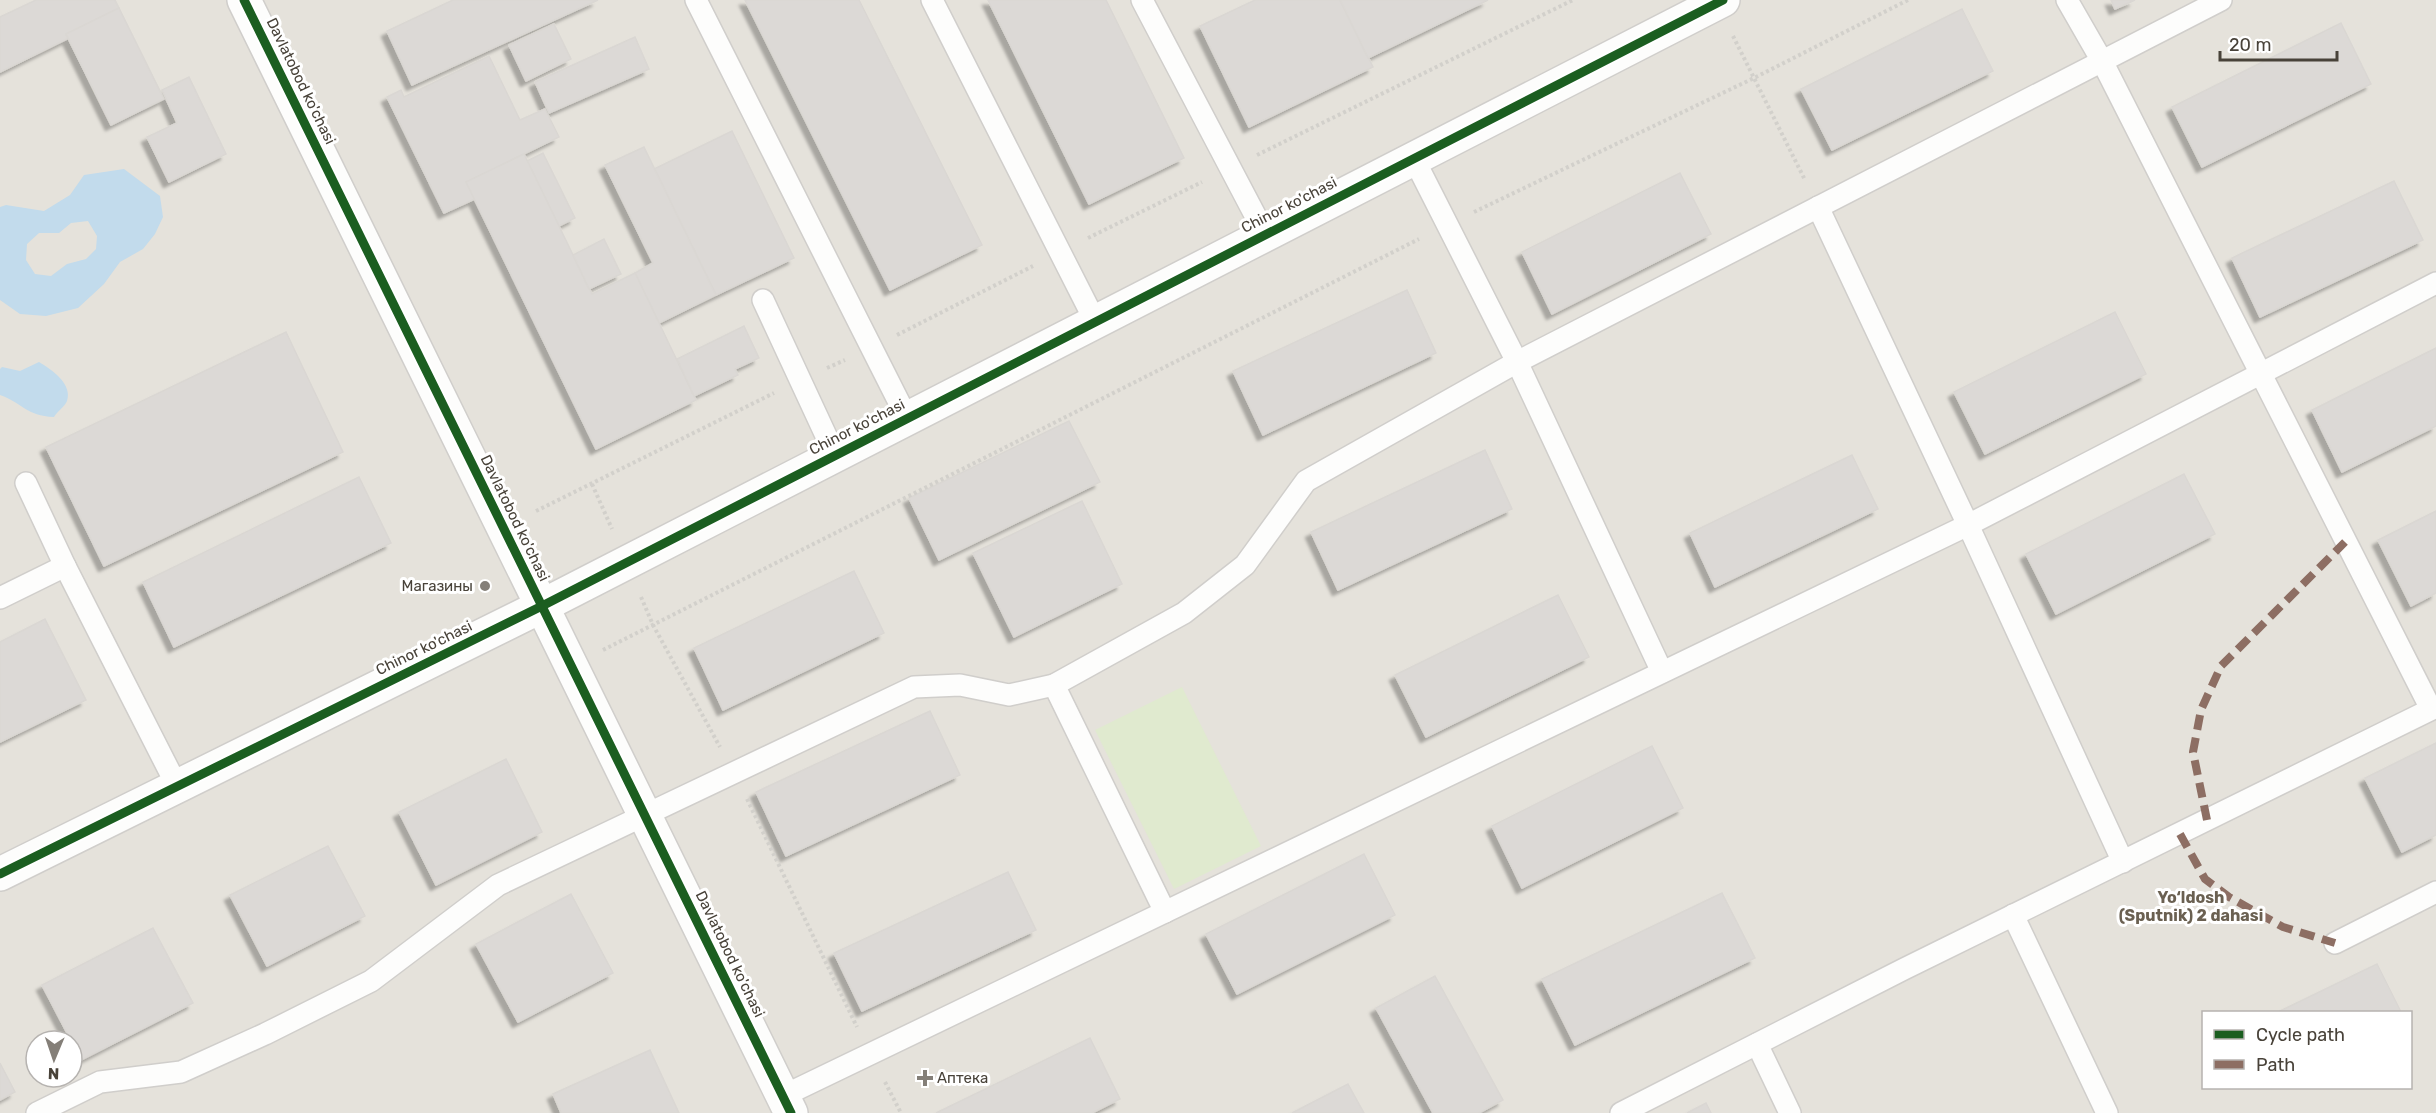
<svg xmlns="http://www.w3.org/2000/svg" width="2436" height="1113" viewBox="0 0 2436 1113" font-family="Rubik,sans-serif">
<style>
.residential{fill:#e5e2db;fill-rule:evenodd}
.green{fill:#e0eacf}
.water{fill:#c2dbec;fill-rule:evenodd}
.building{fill:#dcd9d6;stroke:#dad7d3;stroke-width:1.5;filter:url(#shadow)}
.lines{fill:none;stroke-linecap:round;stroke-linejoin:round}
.service-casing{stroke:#d0cecb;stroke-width:24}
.tertiary-casing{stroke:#d0cecb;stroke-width:36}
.path{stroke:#d2d0cb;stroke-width:4;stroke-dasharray:3 3;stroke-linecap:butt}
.service{stroke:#fdfdfc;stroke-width:21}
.tertiary{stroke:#fdfdfc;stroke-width:33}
.quiet{stroke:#8d6e63;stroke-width:8;stroke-dasharray:15 8;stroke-linecap:butt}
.cycleway-casing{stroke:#fff;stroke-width:13}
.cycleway{stroke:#1b5e20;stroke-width:9}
.poi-dot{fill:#847f78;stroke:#fff;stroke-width:2}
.labels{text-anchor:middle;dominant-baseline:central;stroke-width:6;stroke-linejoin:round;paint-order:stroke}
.street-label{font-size:15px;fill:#484239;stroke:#fff}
.poi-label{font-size:15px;fill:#484239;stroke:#fff;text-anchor:end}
.neighbourhood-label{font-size:16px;font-weight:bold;fill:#6a6051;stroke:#fff}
</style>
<defs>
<filter id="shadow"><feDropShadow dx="-5.5" dy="5.5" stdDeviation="1.5" flood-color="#0004"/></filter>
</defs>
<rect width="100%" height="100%" fill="#f2f0ed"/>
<path class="residential" d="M 0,0 L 2436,0 L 2436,1113 L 0,1113 ZM 2204,1012 L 2410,1012 L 2410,1088 L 2204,1088 ZM 36,1041 L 72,1041 L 72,1077 L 36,1077 Z"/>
<polygon class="green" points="1182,687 1261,846 1174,889 1095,730"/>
<g class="water">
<path d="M 124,169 L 160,196 L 163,217 L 155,234 L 143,249 L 120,262 L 104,284 L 78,308 L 46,316 L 20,314 L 0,300 L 0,207 L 6,205 L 44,211 L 70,195 L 84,175 ZM 88,221 L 97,236 L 96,249 L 86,259 L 67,264 L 51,276 L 35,274 L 26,260 L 27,244 L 39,233 L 59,233 L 71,223 Z"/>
<path d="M 39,362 C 51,369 73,384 67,401 C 65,406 57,412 54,417 C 26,416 23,403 0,395 L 0,369 L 2,367 L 20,371 Z"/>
</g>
<g class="building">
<polygon points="36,0 115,0 119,8 66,34 69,38 0,72 0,17"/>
<polygon points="453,0 598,0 412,85 387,31"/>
<polygon points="745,0 859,0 982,245 890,290"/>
<polygon points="988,0 1106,0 1184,158 1089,204"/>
<polygon points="1255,0 1340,0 1373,67 1249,127 1200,26"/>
<polygon points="1340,0 1488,0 1368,58"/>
<polygon points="2111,0 2135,0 2115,9"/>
<polygon points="119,8 164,99 111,125 66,34"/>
<polygon points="1962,9 1993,71 1832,150 1801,89"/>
<polygon points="2341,23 2371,84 2202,167 2172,107"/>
<polygon points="554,24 571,59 526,81 509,45"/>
<polygon points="635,37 649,69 549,113 535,82"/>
<polygon points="489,56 520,120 545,109 559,137 466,182 475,199 444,213 387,97 401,90 404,97"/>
<polygon points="189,77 226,154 169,182 147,137 177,123 162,90"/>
<polygon points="732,131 794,258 716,295 654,169"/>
<polygon points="644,147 716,295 659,323 635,273 653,263 605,165"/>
<polygon points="543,153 575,218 559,226 527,161"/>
<polygon points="524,154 592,294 635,273 696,400 596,449 466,182"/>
<polygon points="1680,173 1711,234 1552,314 1522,252"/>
<polygon points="2394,181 2423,240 2260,317 2232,258"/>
<polygon points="604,239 621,274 589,289 573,255"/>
<polygon points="1407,290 1436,353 1263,435 1233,371"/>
<polygon points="2115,312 2146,374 1985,454 1954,392"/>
<polygon points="744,326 759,358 735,369 738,375 694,396 677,359"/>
<polygon points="286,332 343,452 104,566 46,447"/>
<polygon points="2436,348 2436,426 2342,472 2312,410"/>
<polygon points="1069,421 1100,482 939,560 909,498"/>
<polygon points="1485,450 1512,509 1338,590 1311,532"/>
<polygon points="1852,455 1878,509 1715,587 1690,533"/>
<polygon points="2184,474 2215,534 2056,614 2026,554"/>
<polygon points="359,477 391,543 174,647 143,582"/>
<polygon points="1082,501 1122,584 1014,637 973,553"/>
<polygon points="2436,511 2436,593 2411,606 2378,540"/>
<polygon points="854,571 884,633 723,710 694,648"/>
<polygon points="1558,595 1589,657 1426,737 1395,675"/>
<polygon points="45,619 86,700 0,742 0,642"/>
<polygon points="930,711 960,775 786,856 756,792"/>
<polygon points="2436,743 2436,835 2402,852 2365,778"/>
<polygon points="1652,746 1683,808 1522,888 1492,826"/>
<polygon points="506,759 542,832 436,885 399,812"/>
<polygon points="328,846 365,916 267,966 230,895"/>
<polygon points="1364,854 1395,915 1237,994 1206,934"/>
<polygon points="1008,872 1036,930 862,1011 834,953"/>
<polygon points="1722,893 1755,958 1575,1045 1542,979"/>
<polygon points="571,894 613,973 518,1022 476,944"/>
<polygon points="153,928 193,1003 81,1060 42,985"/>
<polygon points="2377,964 2401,1012 2278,1012"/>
<polygon points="1435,976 1503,1100 1479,1113 1433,1113 1376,1008"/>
<polygon points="1090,1038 1120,1099 1092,1113 936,1113"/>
<polygon points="650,1050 679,1113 561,1113 553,1094"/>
<polygon points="0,1063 15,1092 0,1100"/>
<polygon points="1348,1084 1364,1113 1292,1113"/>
<polygon points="1706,1103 1711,1113 1687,1113"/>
</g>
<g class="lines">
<g class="service-casing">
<g id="service">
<polyline points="696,0 907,418"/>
<polyline points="932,0 1095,321"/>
<polyline points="1142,0 1265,234"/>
<polyline points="2067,0 2102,61 2431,709"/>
<polyline points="1413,157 1517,362 1662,672"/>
<polyline points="1818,207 1968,525 2123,862"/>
<polyline points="763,300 835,455"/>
<polyline points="26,483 65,566 177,786"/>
<polyline points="0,598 65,566"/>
<polyline points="1054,685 1165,912"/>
<polyline points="2013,915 2107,1113"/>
<polyline points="2335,943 2436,892"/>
<polyline points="1757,1044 1790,1113"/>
<polyline points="783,1096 1968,525 2436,283"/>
<polyline points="37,1113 100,1082 181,1072 265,1034 371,981 498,885 914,687 960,685 1009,695 1054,685 1184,613 1245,565 1306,481 1517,362 2221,0"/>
<polyline points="1621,1113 1904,969 2436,707"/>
</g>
</g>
<g class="tertiary-casing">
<g id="tertiary">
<polyline points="244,0 791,1113"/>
<polyline points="0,874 542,606 1723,0"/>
</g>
</g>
<g class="path">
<polyline points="1733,36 1805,180"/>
<polyline points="1257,155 1573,0"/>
<polyline points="1474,212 1754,78 1908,0"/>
<polyline points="1088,238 1202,182"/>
<polyline points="897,335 1033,266"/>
<polyline points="827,368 845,360"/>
<polyline points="592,484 612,529"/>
<polyline points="536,511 774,393"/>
<polyline points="641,597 653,625 720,747"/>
<polyline points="603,650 1419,239"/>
<polyline points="747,799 857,1027"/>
<polyline points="885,1082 901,1113"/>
</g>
<use href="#service" class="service"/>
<use href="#tertiary" class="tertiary"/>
<g class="quiet">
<polyline points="2207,820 2193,752 2201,710 2221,666 2345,542"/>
<polyline points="2180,834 2205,879 2229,897 2283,927 2335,943"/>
</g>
<g class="cycleway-casing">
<g id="cycleway">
<polyline points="244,0 791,1113"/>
<polyline points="0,874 542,606 1723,0"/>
</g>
</g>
<use href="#cycleway" class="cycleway"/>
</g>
<g class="poi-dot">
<circle cx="485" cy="586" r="6"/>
<path d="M922 1069h6v6h6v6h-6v6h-6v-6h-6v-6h6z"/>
</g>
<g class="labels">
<g class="street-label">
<text transform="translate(301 81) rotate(64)">Davlatobod ko'chasi</text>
<text transform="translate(1289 205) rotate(-27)">Chinor ko'chasi</text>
<text transform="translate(857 427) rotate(-27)">Chinor ko'chasi</text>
<text transform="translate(515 518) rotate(64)">Davlatobod ko'chasi</text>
<text transform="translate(424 648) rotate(-26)">Chinor ko'chasi</text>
<text transform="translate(730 954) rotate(64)">Davlatobod ko'chasi</text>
</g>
<g class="poi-label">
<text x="473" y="586">Магазины</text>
<text x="937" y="1078" text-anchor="start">Аптека</text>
</g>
<g class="neighbourhood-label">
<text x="2191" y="897">Yo‘ldosh<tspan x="2191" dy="18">(Sputnik) 2 dahasi</tspan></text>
</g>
</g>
<rect x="2202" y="1011" width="210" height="78" fill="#ffffff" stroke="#b6b3b0" stroke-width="1.5"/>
<rect x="2214" y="1030" width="30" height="9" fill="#1b5e20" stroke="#b6b3b0" stroke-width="1.5"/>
<text x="2256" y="1041" font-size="18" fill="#484239">Cycle path</text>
<rect x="2214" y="1060" width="30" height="9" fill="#8d6e63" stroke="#b6b3b0" stroke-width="1.5"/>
<text x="2256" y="1071" font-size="18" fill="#484239">Path</text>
<g transform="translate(54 1059) rotate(182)"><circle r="28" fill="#ffffff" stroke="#b6b3b0" stroke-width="1.5"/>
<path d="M0-4.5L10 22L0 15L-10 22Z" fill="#847f78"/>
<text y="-9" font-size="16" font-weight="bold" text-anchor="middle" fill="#484239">N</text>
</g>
<path d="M2220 51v9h117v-9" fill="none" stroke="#484239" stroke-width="3"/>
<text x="2229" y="51" font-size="18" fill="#484239" stroke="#ffffff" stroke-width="4.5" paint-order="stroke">20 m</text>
</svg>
